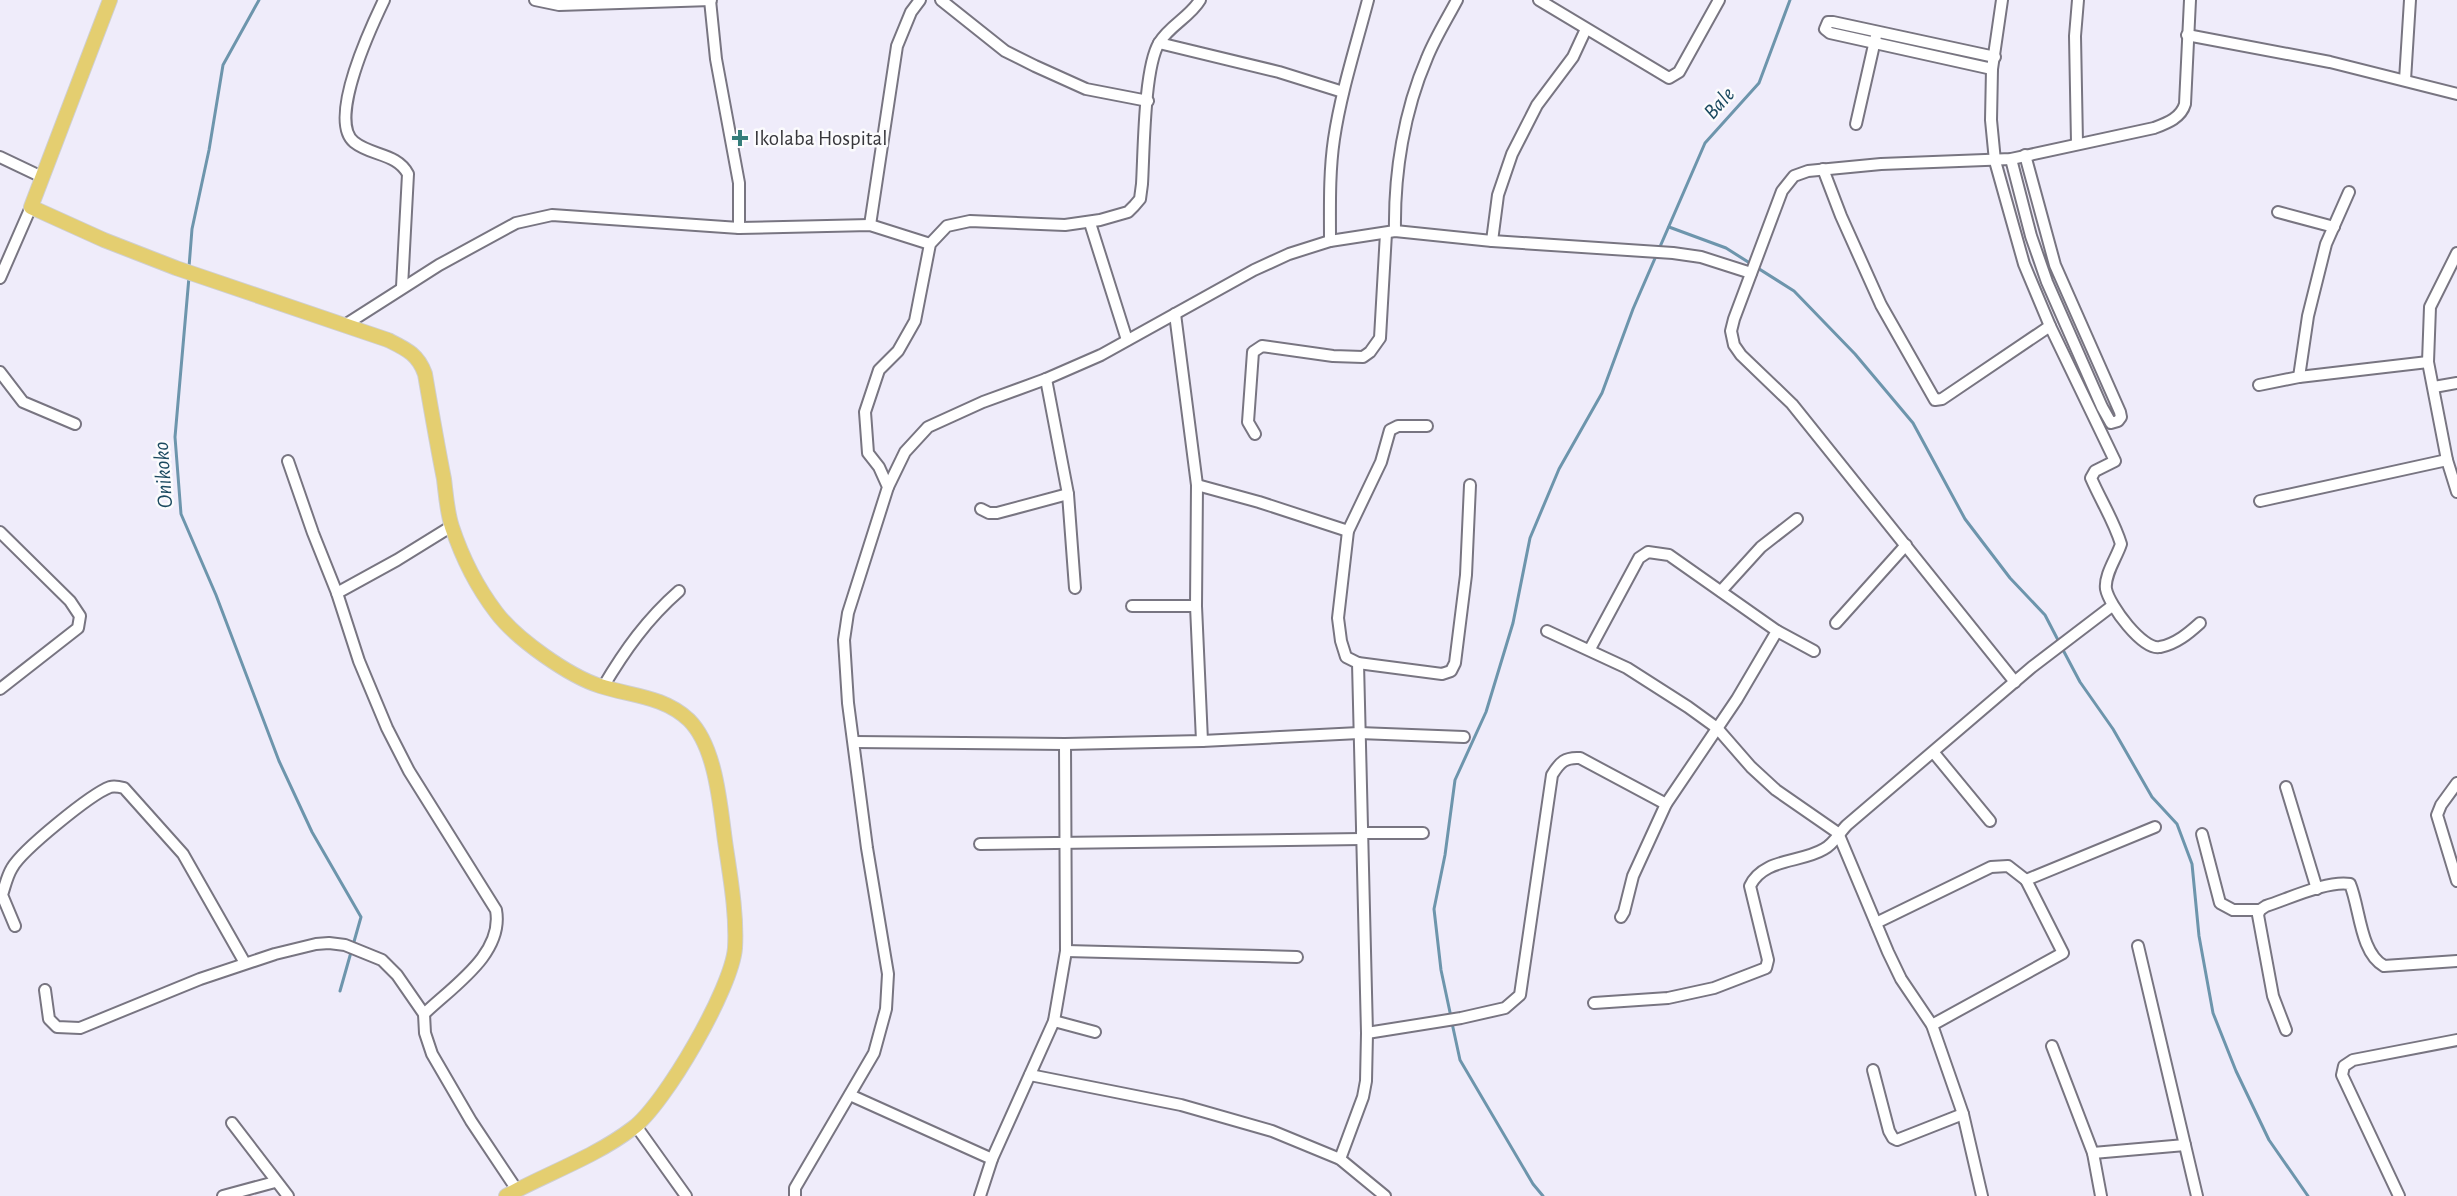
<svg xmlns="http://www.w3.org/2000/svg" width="2457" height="1196" viewBox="0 0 2457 1196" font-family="'Alegreya Sans',sans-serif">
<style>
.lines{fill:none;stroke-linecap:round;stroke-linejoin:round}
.stream{stroke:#6d95ac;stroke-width:3}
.minor-casing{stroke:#787581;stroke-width:14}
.major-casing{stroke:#cfcfd0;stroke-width:16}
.minor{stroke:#fff;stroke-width:10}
.major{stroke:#e4ce70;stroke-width:14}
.poi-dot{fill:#347d7a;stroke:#fbfbfd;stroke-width:2}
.labels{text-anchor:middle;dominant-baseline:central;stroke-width:5;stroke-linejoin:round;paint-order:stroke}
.poi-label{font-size:21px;fill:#37363b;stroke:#fbfbfd;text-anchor:start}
.water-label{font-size:22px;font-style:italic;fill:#1a495f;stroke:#fbfbfd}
</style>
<rect width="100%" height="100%" fill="#efecfa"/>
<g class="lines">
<g class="stream">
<polyline points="1669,227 1726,248 1794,291 1855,354 1913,423 1965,519 2010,578 2045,615 2059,642"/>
<polyline points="189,267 192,229 209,150 223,65 259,0"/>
<polyline points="189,277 175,437 181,514 216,595 279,761 312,832 361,917 340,991"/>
<polyline points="2062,648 2080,682 2113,729 2152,797 2177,824 2192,864 2199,936 2213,1013 2236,1071 2269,1140 2308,1196"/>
<polyline points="1451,1017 1441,970 1434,909 1445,855 1455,780 1486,712 1513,623 1530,538 1559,469 1602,393 1633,309 1705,143 1759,83 1790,0"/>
<polyline points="1452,1023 1460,1060 1533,1184 1543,1196"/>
</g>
<g class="minor-casing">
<g id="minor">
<path d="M 384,0 C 372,25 327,120 354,142 C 371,156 397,153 408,174 L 402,287"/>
<polyline points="535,0 559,5 711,0"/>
<polyline points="710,0 716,59 739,183 739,228"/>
<polyline points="941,0 1005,51 1035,66 1086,89 1148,101"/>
<polyline points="1539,0 1669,78 1679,72 1719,0"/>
<path d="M 2002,0 L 1992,69 L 1991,120 L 1995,161 L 2024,264 L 2050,326 L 2115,461 L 2095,471 L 2091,478 C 2101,501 2114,521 2121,544 C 2117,557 2104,575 2106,589 C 2109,605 2143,651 2160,647 C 2176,644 2189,633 2200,623"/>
<polyline points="2187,35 2330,62 2457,94"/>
<polyline points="1159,43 1279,72 1343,92"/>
<polyline points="1992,69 1830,33 1825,29 1828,22 1833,22 1995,57"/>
<polyline points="2405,80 2410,0"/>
<polyline points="1856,124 1876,36"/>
<polyline points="2077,143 2075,36 2078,0"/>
<polyline points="0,157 42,177"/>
<polyline points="2011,159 2031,236 2047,282 2102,407 2111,423 2118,421 2121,417 2120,412 2055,265 2025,155"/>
<polyline points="1823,169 1841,216 1881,305 1935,400 1942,399 2050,326"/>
<polyline points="2278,212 2334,227"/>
<polyline points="1090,223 1127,340"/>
<polyline points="870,225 897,46 911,12 920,0"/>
<path d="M 1395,231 C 1394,173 1404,111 1427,58 C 1435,38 1447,19 1457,0"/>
<path d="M 1330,241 C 1330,207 1329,173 1334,139 C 1341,92 1356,46 1368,0"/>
<polyline points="1492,241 1498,195 1512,154 1537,105 1573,57 1586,29"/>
<polyline points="2457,253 2430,307 2428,362 2447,460 2457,492"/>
<polyline points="0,278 31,207"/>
<polyline points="1175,314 1197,485 1196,606 1202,741"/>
<polyline points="345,325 439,265 516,223 552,215 739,228 870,225 930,244"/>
<polyline points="0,372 23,402 75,424"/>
<polyline points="2299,377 2308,316 2326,244 2349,192"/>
<polyline points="1046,379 1068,494 1075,588"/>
<polyline points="2259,385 2299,377 2428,362"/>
<polyline points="2434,387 2457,383"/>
<polyline points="1255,434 1248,422 1253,352 1262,346 1333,356 1363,357 1370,352 1380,338 1386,233"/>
<path d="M 288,461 L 313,533 L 337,593 L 359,661 L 387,728 L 409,771 L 496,910 C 504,954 453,986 424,1014"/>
<polyline points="1197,485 1259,502 1348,531"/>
<polyline points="888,487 905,452 928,427 983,402 1046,379 1101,355 1254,270 1289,254 1330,241 1395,231 1492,241 1673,253 1701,257 1751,273"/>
<polyline points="2260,501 2447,460"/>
<polyline points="981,509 989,513 997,513 1068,494"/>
<polyline points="0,532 70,601 80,616 78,628 0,689"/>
<polyline points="1721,591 1761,547 1797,519"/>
<polyline points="337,593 397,560 452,526"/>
<polyline points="1132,606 1196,606"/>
<polyline points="1836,623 1906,545"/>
<polyline points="1547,631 1627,668 1688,707 1717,728 1751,767 1776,790 1838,833 1888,952 1901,979 1932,1025 1963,1114 1982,1196"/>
<polyline points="1777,631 1814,651"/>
<polyline points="1590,649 1639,558 1648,552 1669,555 1777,631 1737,699 1666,804 1633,876 1624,912 1621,917"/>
<polyline points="1358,663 1442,674 1451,671 1455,663 1466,575 1470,485"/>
<path d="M 2015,682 L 1792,404 L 1741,355 L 1734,345 L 1731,331 L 1734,319 L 1782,191 L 1794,176 L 1808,171 L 1881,164 L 2011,159 L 2154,128 C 2167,123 2181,118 2185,104 L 2190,0"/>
<path d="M 603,687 C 625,650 647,619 679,591"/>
<polyline points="854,742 1065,744 1202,741 1359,733 1464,737"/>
<polyline points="1934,753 1990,821"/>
<polyline points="2457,783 2441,805 2437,815 2457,881"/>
<polyline points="2286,787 2317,889"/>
<polyline points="1362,833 1423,833"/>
<polyline points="2202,834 2220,903 2233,910 2260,910"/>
<polyline points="980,844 1362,839"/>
<polyline points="1876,923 1991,867 2008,866 2026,880 2155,827"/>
<path d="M 15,926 L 2,895 C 5,886 7,876 12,868 C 22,850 91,794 110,787 C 114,786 120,787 124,788 L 183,854 L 245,963"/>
<polyline points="2138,946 2197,1196"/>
<polyline points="1066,951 1297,957"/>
<polyline points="45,990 49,1019 57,1027 80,1028 200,979 275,954 316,944 329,943 345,945 382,960 397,975 424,1014 425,1033 432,1054 471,1121 517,1190"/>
<path d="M 1594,1003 L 1668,998 L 1714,988 L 1766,968 L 1768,960 L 1750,886 C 1763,858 1801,863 1824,849 C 1834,844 1839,833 1847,825 L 2032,667 L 2112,606"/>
<polyline points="1054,1021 1095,1032"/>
<polyline points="1932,1025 2063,953 2026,880"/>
<path d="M 2286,1030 L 2273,996 L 2258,915 L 2260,910 L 2266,906 C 2288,899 2328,880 2350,884 C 2360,908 2360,953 2384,966 L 2457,961"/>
<path d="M 1367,1033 L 1461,1018 L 1505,1008 L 1520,995 L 1552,775 C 1560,762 1565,757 1580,758 L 1666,804"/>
<polyline points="2052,1046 2093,1153 2101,1196"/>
<polyline points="1873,1070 1889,1131 1893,1138 1897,1140 1963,1114"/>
<polyline points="1030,1075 1181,1105 1272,1131 1340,1159 1385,1196"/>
<polyline points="850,1095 992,1159"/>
<polyline points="232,1123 288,1196"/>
<polyline points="636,1126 686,1196"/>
<polyline points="2093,1153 2185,1145"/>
<polyline points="1340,1159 1363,1097 1366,1081 1367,1033 1358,663 1346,657 1341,641 1338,618 1348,531 1381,462 1390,430 1398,426 1427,426"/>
<polyline points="223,1196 275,1182"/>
<path d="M 795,1196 L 795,1188 L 874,1053 L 886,1009 L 888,974 L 867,848 L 848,703 L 844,640 L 848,613 L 888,487 L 879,467 L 868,453 L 865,412 L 879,370 L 898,351 L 915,321 L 930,244 L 947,226 L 970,221 L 1065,225 L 1100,220 L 1128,212 L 1134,206 L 1140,199 L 1142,184 C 1144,150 1144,68 1159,43 C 1170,25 1190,17 1200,0"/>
<polyline points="980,1196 992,1159 1054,1021 1066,951 1065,744"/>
<polyline points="2399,1196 2342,1075 2344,1066 2353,1060 2457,1040"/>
</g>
</g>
<g class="major-casing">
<path id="major" d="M 110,0 L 31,207 L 104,240 L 176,268 L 388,340 C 406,349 418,354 425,374 C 431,409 437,444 444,479 C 446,495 447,512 452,527 C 462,557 477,587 496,612 C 516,639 569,676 600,686 C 631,696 664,696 689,720 C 716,747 720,805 725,841 C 730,876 737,913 735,948 C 732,988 665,1104 633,1128 C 595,1157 548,1173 506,1196"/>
</g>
<use href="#minor" class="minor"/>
<use href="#major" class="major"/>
</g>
<path class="poi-dot" d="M737 129h6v6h6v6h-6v6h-6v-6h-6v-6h6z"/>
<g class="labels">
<g class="poi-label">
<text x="754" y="138">Ikolaba Hospital</text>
</g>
<g class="water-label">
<text transform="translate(1719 103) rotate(-48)">Bale</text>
<text transform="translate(163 475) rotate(-94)">Onikoko</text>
</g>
</g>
</svg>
